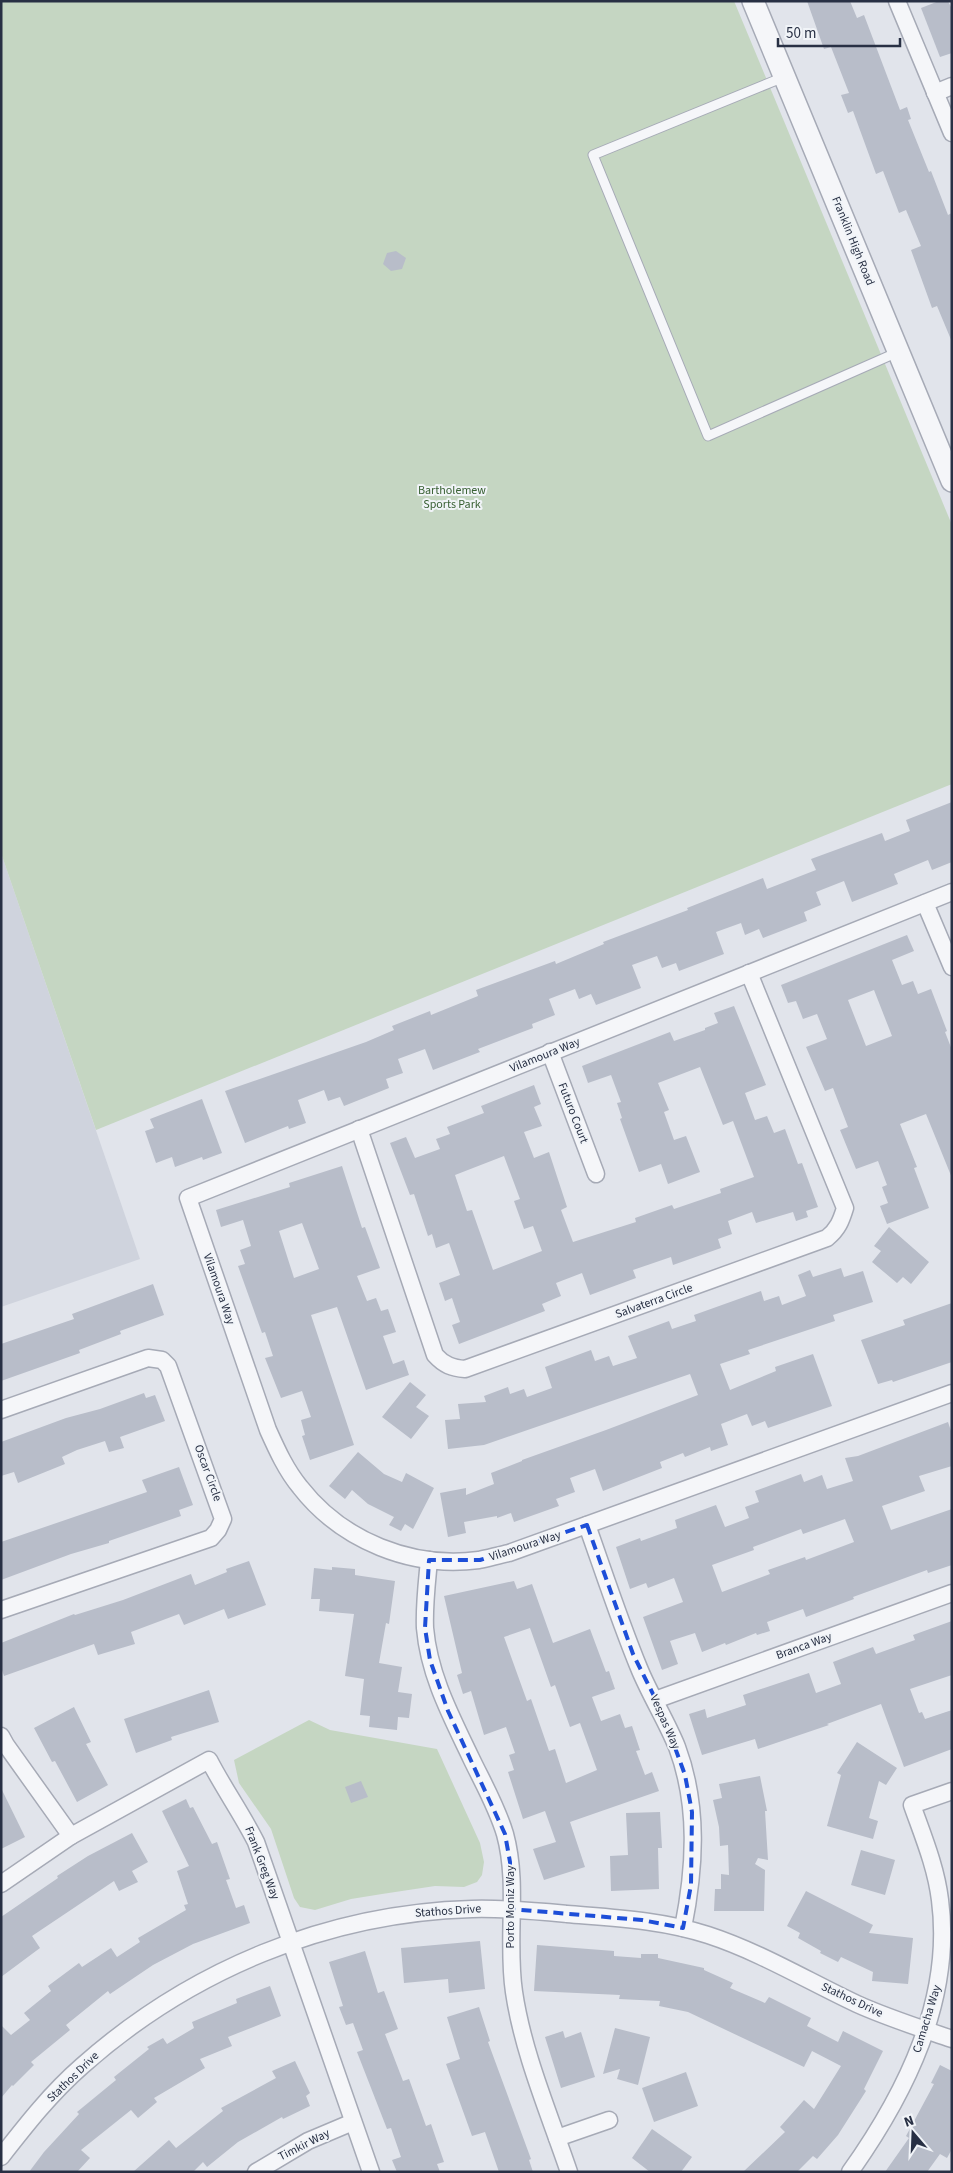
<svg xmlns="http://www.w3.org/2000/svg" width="953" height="2173" viewBox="0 0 953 2173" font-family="'Source Sans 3',sans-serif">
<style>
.built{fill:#cfd3dd}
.green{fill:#c5d6c2}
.building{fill:#b8bdc9;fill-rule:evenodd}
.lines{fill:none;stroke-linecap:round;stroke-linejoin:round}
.service-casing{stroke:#a6aab6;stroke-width:11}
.minor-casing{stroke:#a6aab6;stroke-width:19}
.tertiary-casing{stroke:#a6aab6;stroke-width:24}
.service{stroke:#f5f6f9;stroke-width:9}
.minor{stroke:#f5f6f9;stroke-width:16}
.tertiary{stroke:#f5f6f9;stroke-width:21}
.marked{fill:none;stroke:#1d4ed8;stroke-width:4;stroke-dasharray:10 6;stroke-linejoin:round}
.labels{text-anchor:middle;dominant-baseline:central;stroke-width:4;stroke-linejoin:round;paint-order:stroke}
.street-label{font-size:12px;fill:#283044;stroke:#f1f4f8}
.park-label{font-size:12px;fill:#396134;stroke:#f1f4f8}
</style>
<rect width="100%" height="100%" fill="#e1e4eb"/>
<polygon class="built" points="1,853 140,1259 1,1307"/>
<g class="green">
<polygon points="1,1 734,1 952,525 952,784 96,1130 1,853"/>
<polygon points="309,1720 330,1730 437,1749 480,1843 484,1862 482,1875 477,1882 464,1887 435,1886 382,1894 351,1899 315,1910 300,1907 294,1898 271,1829 239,1783 234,1760"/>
</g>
<g class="building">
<polygon points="807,1 850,1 857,18 864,15 900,110 907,107 911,119 908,120 929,172 931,171 948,215 952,213 952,342 937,306 932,308 911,250 921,246 906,210 899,213 883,171 876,174 853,111 848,113 841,95 849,93 831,47 824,49"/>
<polygon points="939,1 948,1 952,9 952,53 940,57 921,8"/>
<polygon points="396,251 406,258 402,269 391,271 383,264 387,253"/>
<polygon points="952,802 952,862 932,870 928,860 894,874 898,884 852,902 844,881 816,892 821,905 804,912 807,921 763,938 759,929 745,935 741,923 716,932 724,954 679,971 676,963 662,968 657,956 632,965 641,988 596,1005 591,994 579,999 575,989 549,999 555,1015 532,1024 533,1028 478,1049 480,1052 433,1070 425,1049 398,1059 403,1073 386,1079 389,1088 344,1106 340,1097 328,1101 324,1090 298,1100 306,1123 289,1129 288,1126 245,1143 225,1091 366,1042 394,1030 392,1026 430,1011 431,1015 478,996 476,990 555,961 556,964 604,944 603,942 688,910 687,908 763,878 767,889 816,870 811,859 882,833 885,841 910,831 906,820"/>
<path d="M 907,935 L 914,951 L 892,960 L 902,985 L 913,981 L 918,994 L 931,989 L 947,1031 L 945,1032 L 952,1050 L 952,1178 L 926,1114 L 900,1124 L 917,1167 L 914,1168 L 929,1208 L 887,1224 L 880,1206 L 888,1203 L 882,1187 L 887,1185 L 878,1161 L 856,1169 L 840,1130 L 848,1127 L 833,1088 L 825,1091 L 806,1047 L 827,1039 L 817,1014 L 803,1019 L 796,1001 L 788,1003 L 781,985 ZM 874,990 L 892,1036 L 866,1046 L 848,1000 Z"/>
<path d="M 734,1006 L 766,1085 L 745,1093 L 755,1120 L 767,1116 L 774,1133 L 785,1129 L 798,1164 L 802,1163 L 818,1207 L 806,1211 L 808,1217 L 796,1221 L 793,1212 L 756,1223 L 752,1212 L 728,1221 L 732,1234 L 718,1239 L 721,1248 L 673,1265 L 671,1257 L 633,1270 L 636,1278 L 590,1295 L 582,1273 L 556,1283 L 561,1296 L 542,1304 L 545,1311 L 459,1344 L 452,1325 L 460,1322 L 452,1298 L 445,1301 L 439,1283 L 460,1275 L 449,1243 L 436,1248 L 432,1234 L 428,1236 L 414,1194 L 410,1195 L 390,1143 L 406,1137 L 415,1158 L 440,1149 L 436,1139 L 450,1134 L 447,1127 L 484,1113 L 481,1106 L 534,1085 L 541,1104 L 534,1107 L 542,1126 L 524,1132 L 534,1158 L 549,1152 L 567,1207 L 561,1210 L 573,1242 L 636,1222 L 635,1218 L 672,1205 L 674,1209 L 721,1193 L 720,1189 L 754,1177 L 733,1121 L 723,1125 L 700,1067 L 658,1083 L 669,1110 L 664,1112 L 674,1140 L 686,1136 L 700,1172 L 668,1184 L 661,1164 L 639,1172 L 620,1119 L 622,1118 L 617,1103 L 621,1102 L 611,1075 L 588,1083 L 582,1066 L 670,1032 L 674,1041 L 705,1030 L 705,1028 L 718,1023 L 714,1013 ZM 504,1156 L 520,1199 L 514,1201 L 524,1229 L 533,1226 L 542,1251 L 493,1270 L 472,1210 L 467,1211 L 455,1175 Z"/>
<polygon points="202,1099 222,1153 203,1160 202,1157 175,1167 172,1157 156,1163 145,1131 154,1128 150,1119"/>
<path d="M 342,1166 L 362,1228 L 365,1227 L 380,1268 L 357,1276 L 367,1301 L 376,1298 L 381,1311 L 388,1309 L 396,1332 L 383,1336 L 393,1364 L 404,1360 L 409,1375 L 366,1390 L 337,1307 L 311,1315 L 354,1445 L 310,1460 L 302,1436 L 305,1435 L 301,1420 L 311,1417 L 302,1391 L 281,1398 L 265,1358 L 273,1356 L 265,1332 L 262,1333 L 238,1266 L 245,1264 L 240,1250 L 251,1246 L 243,1220 L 221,1227 L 216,1210 L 290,1187 L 289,1183 ZM 302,1223 L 319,1269 L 294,1278 L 279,1231 Z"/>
<polygon points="889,1227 929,1262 911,1284 903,1277 897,1283 872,1262 881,1251 874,1246"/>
<polygon points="841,1268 844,1277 863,1271 873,1302 833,1315 835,1321 748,1350 750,1354 720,1364 730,1390 776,1371 775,1367 813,1354 832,1406 768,1428 765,1421 752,1426 747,1414 721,1424 728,1445 711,1451 710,1447 685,1457 683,1453 660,1462 662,1468 603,1491 595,1469 570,1478 575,1492 556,1499 559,1506 514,1522 511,1513 497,1518 497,1516 464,1522 466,1533 448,1537 440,1493 466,1488 466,1495 494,1484 491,1473 522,1461 522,1460 606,1430 698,1395 690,1374 484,1445 448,1449 445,1420 460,1419 458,1404 486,1402 484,1396 508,1387 510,1394 524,1389 527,1397 552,1388 545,1367 591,1350 595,1361 609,1356 613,1366 637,1358 628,1336 669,1321 672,1329 696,1321 694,1315 761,1291 764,1301 779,1296 782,1305 806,1296 798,1275 810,1270 813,1277"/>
<polygon points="153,1284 164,1315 120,1331 121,1334 79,1350 80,1353 1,1381 1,1344 74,1319 72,1314"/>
<polygon points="952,1303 952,1362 893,1382 892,1380 878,1384 861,1340 905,1325 903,1320"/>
<polygon points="410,1382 426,1395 416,1407 429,1416 411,1439 382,1417"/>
<polygon points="144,1393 146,1398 155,1395 165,1421 120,1437 124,1448 109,1452 105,1441 77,1450 62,1457 65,1464 18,1483 14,1472 1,1476 1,1442 66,1418 100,1409"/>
<path d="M 948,1422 L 952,1434 L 952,1466 L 919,1476 L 925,1491 L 882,1506 L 891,1530 L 952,1509 L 952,1565 L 928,1573 L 927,1570 L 853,1597 L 854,1599 L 806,1617 L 803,1609 L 767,1622 L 770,1631 L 757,1635 L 756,1633 L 726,1645 L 725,1643 L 702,1652 L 695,1633 L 670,1641 L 678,1664 L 662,1670 L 643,1617 L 683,1602 L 674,1578 L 648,1588 L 646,1583 L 630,1589 L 616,1547 L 640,1538 L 641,1541 L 677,1528 L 675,1520 L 716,1505 L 725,1527 L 749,1518 L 745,1507 L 759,1502 L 755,1491 L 801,1474 L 804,1482 L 822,1475 L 827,1489 L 853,1481 L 845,1458 L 858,1456 ZM 845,1519 L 854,1542 L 806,1560 L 805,1557 L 768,1570 L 770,1574 L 722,1592 L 712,1565 L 754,1550 L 753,1547 L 801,1529 L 803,1534 Z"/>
<polygon points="358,1452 384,1474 402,1482 406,1473 434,1488 413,1529 405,1524 401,1531 389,1525 394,1517 368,1504 352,1490 345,1499 329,1486"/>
<polygon points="179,1467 193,1505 179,1510 181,1516 109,1541 109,1543 71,1554 1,1580 1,1542 147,1492 142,1480"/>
<polygon points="249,1561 266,1605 228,1619 224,1609 184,1625 179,1614 131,1632 135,1644 98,1655 94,1644 4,1676 1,1667 1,1643 74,1614 75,1615 123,1600 191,1574 195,1585 227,1572 226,1569"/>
<polygon points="332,1567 355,1569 355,1575 395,1581 389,1624 386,1623 379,1663 402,1667 398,1692 412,1694 409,1718 398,1717 397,1730 369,1727 370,1716 360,1715 364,1679 345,1676 354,1614 319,1611 320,1599 311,1599 314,1568 332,1570"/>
<path d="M 514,1581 L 517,1589 L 532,1584 L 553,1643 L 590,1629 L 606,1672 L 609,1671 L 615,1689 L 592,1697 L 601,1721 L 620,1714 L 625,1728 L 632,1726 L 640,1750 L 636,1751 L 645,1775 L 652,1772 L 659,1791 L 570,1822 L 585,1867 L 544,1880 L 533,1849 L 556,1842 L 545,1811 L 523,1819 L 508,1772 L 514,1770 L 509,1755 L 515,1753 L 506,1727 L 484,1735 L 471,1691 L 463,1694 L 457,1675 L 462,1673 L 444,1596 ZM 530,1628 L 551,1687 L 555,1685 L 570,1727 L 580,1723 L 597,1770 L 566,1783 L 555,1749 L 549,1751 L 531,1699 L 527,1701 L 504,1637 Z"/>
<polygon points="952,1621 952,1675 910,1689 919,1713 922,1712 925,1719 952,1710 952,1749 904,1767 881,1704 827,1724 829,1725 758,1749 755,1739 702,1755 689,1714 705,1709 707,1718 746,1705 743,1695 809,1673 816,1693 841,1684 833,1662 873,1647 876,1654 915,1640 913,1635"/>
<polygon points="209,1690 219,1722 171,1737 172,1740 136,1753 124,1719"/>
<polygon points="74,1707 91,1742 86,1744 108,1785 77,1802 55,1761 52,1762 34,1728"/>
<polygon points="857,1742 897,1768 886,1785 879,1781 869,1818 878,1821 873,1839 827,1826 841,1775 837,1773"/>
<polygon points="760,1776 767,1811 765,1811 768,1860 758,1858 755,1864 765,1870 764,1911 714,1911 715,1889 721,1889 721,1874 729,1875 728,1845 720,1846 719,1827 713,1800 722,1798 719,1784"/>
<polygon points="361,1781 368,1797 351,1803 345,1787"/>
<polygon points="1,1788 25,1837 1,1849"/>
<polygon points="186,1799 190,1808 193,1807 212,1844 217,1842 230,1879 226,1880 236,1908 244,1905 250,1923 193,1944 153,1965 110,1994 108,1991 66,2025 70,2030 31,2062 34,2065 13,2086 12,2085 1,2098 1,2025 11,2035 30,2020 24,2013 51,1991 48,1986 79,1963 82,1967 111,1948 117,1957 140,1942 138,1938 186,1910 184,1905 188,1904 177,1871 189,1866 162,1811"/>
<polygon points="660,1812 662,1848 658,1848 659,1889 611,1891 610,1856 628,1855 626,1813"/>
<polygon points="132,1833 148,1862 132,1871 138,1882 119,1891 114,1881 32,1936 40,1948 1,1977 1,1917 58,1878 57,1876 88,1856"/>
<polygon points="861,1850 895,1860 885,1895 851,1885"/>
<polygon points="806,1891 873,1925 869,1933 913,1938 908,1984 872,1981 873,1972 841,1957 838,1962 820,1953 821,1951 798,1938 800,1933 787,1926"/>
<polygon points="480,1941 485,1989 449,1993 448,1979 404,1983 401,1948"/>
<polygon points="537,1945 614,1951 614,1956 641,1958 641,1954 658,1954 658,1958 704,1968 704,1970 733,1983 730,1988 765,2003 769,1997 811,2018 807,2026 838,2042 843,2031 883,2051 864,2089 866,2091 838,2135 817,2159 813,2156 797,2172 743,2172 785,2132 780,2127 804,2100 814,2109 841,2066 812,2051 804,2067 688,2012 659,2006 660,2001 619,1999 620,1995 534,1991"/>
<polygon points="365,1951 378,1993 384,1991 398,2029 385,2034 403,2081 409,2079 426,2126 431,2124 444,2162 437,2164 440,2172 397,2172 392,2160 401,2157 391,2128 387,2129 357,2052 363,2050 353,2023 346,2025 339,2007 343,2006 329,1962"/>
<polygon points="270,1986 281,2016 228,2037 232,2046 200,2059 205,2068 154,2098 157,2102 138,2118 131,2110 81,2150 90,2158 77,2172 29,2172 44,2152 79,2114 77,2112 116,2080 114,2077 149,2049 147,2047 163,2038 167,2044 194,2028 192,2022 237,2003 236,1999"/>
<polygon points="479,2007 490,2041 488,2042 531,2159 529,2160 533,2172 499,2172 485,2132 472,2136 446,2064 460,2059 447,2017"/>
<polygon points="615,2028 650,2037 638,2085 617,2079 620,2069 603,2074"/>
<polygon points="563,2031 565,2038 581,2032 595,2077 561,2088 545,2037"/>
<polygon points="295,2061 310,2093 306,2096 310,2106 283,2119 282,2117 238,2142 207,2167 203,2162 193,2172 133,2172 169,2140 176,2148 223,2111 221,2108 276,2078 272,2071"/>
<polygon points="940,2065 952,2071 952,2149 947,2158 940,2154 927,2172 885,2172 909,2138 906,2136 934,2084 931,2083"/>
<polygon points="686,2072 698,2106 654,2122 642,2088"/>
<polygon points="652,2129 692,2157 681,2172 650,2172 632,2158"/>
</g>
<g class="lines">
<g class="service-casing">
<polyline id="service" points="784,77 593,155 708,436 898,352"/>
</g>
<g class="minor-casing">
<g id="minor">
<polyline points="897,1 952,133"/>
<polyline points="935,93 952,86"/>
<path d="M 952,892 L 188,1198 L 268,1430 C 277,1450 286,1470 300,1487 C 342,1541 412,1569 479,1560 C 489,1558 499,1555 509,1553 L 952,1393"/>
<polyline points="925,903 952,967"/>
<polyline points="550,1052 596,1174"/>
<path d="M 359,1129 L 435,1355 C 444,1365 452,1368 465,1369 L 827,1238 C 838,1229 841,1221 845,1208 L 749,973"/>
<polyline points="1,1410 148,1358 162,1360 168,1366 223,1519 218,1530 211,1538 1,1610"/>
<path d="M 587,1525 C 604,1573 620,1622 639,1668 C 650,1695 666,1720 677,1747 C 699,1806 695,1868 683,1928"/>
<path d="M 429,1560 C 427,1582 424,1605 425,1628 C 429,1675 451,1716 471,1758 C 483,1783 497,1807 505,1834 C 519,1885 506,1940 514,1992 C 523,2053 549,2113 569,2172"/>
<polyline points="655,1700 952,1593"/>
<polyline points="1,1736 6,1745 71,1836"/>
<path d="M 1,1884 L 71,1836 L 209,1760 C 224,1789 242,1814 256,1842 L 371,2172"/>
<polyline points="557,2138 609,2120"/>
<path d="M 1,2157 C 26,2125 51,2093 82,2066 C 190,1970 327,1913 472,1909 C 504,1908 535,1911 567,1914 C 615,1918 662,1920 708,1935 C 760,1952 808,1981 857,2004 C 888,2018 920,2028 952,2039"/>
<polyline points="256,2172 308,2141 353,2122"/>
<path d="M 850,2172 C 906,2093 953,1999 940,1900 C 936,1867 923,1836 912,1805 L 952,1791"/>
</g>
</g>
<g class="tertiary-casing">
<polyline id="tertiary" points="753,1 952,481"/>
</g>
<use href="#service" class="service"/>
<use href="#minor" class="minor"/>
<use href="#tertiary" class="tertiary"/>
</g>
<path class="marked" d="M 587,1525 L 633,1654 L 662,1712 L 685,1775 L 692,1812 L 691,1885 L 683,1928 L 642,1920 L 510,1909 L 510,1862 L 505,1834 L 448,1711 L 430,1660 L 425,1628 L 429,1560 L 480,1560 Z"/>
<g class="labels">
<g class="street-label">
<text transform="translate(853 241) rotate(68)">Franklin High Road</text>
<text transform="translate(545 1055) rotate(-22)">Vilamoura Way</text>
<text transform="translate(573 1113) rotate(69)">Futuro Court</text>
<text transform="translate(219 1289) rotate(71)">Vilamoura Way</text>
<text transform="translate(654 1301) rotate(-20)">Salvaterra Circle</text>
<text transform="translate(208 1473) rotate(70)">Oscar Circle</text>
<text transform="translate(525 1546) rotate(-18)">Vilamoura Way</text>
<text transform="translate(804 1646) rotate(-20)">Branca Way</text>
<text transform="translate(665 1722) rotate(66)">Vespas Way</text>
<text transform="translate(262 1863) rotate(69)">Frank Greg Way</text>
<text transform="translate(510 1907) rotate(-90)">Porto Moniz Way</text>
<text transform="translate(448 1911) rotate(-4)">Stathos Drive</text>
<text transform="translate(852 2000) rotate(25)">Stathos Drive</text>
<text transform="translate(927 2019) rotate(-73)">Camacha Way</text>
<text transform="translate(73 2077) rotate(-44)">Stathos Drive</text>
<text transform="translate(304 2145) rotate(-27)">Timkir Way</text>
</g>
<g class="park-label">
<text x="452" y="490">Bartholemew<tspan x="452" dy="14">Sports Park</tspan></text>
</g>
</g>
<rect width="953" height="2173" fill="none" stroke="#283044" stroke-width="5"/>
<g transform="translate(913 2133) rotate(341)" stroke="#f1f4f8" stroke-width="4" paint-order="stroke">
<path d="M0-4L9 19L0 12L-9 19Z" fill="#283044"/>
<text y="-8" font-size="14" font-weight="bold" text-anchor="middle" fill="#283044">N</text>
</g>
<path d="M778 38v8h122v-8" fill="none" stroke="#283044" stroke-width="2.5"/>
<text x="786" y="38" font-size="15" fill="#283044" stroke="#f1f4f8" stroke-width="4" paint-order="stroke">50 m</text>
</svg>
